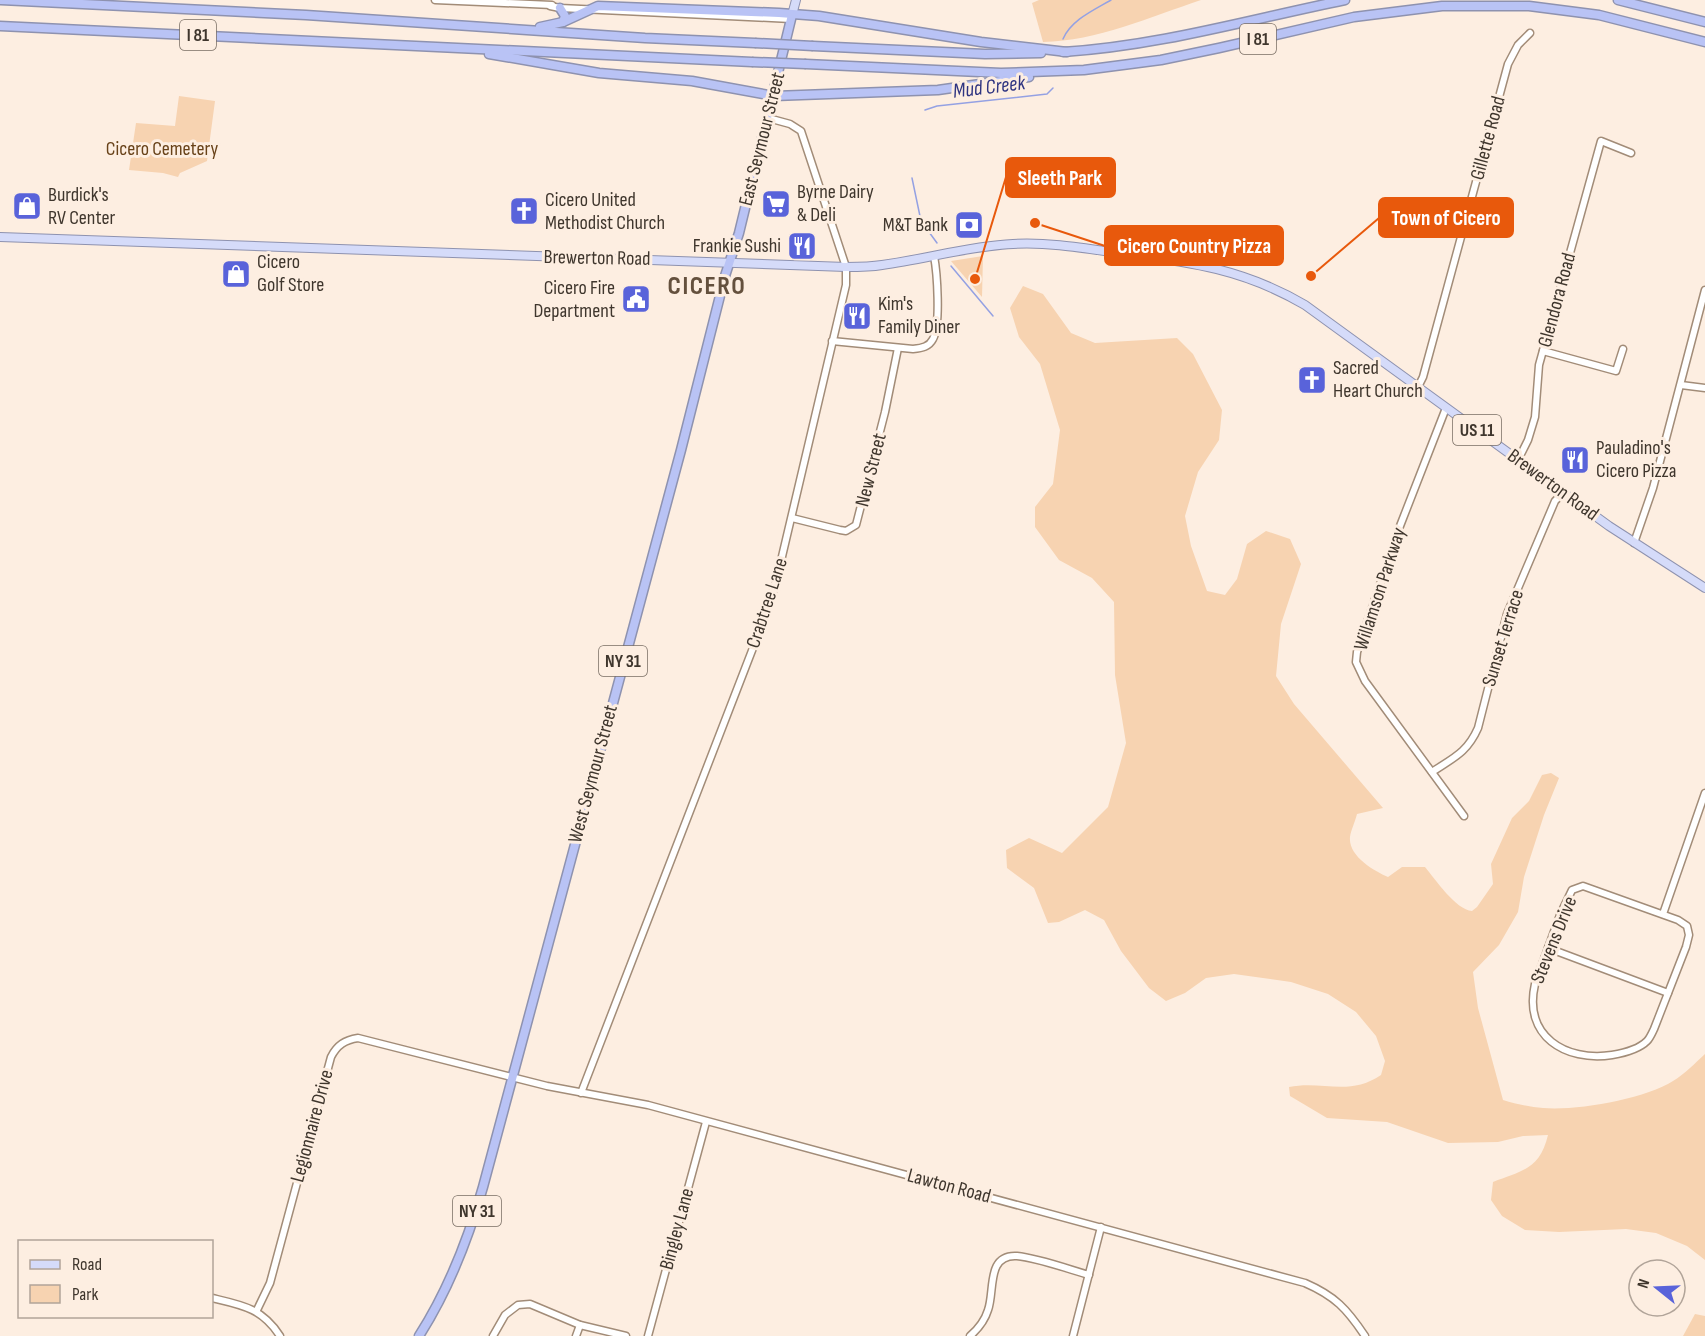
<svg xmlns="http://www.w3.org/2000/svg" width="1705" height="1336" viewBox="0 0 1705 1336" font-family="'Sofia Sans Condensed',sans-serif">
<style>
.green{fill:#f7d3b1}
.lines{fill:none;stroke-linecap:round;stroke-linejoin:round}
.stream{stroke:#94a1e3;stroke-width:1.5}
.minor-casing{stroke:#a28c78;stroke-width:9}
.major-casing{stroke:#8e92af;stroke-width:10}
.highway-casing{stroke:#8e92af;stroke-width:11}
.minor{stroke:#fff;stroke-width:6}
.major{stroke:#d5dbf9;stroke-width:8}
.highway{stroke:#b9c3f5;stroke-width:8}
.highway-bridge-casing{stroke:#8e92af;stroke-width:11;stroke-linecap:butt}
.highway-bridge{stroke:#b9c3f5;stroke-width:8}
.labels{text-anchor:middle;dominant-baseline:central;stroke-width:6;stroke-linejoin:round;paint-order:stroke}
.shield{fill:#fdeee1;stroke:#786d63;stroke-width:1.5}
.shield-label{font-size:18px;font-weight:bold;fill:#3f362d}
.street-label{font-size:20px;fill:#3f362d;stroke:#fdeee1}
.park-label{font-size:20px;fill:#684219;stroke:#fdeee1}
.poi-label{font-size:20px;fill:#3f362d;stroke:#fdeee1;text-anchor:start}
.water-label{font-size:21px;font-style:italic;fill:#2f3481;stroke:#fdeee1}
.district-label{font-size:26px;font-weight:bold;letter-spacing:1.5px;fill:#64503d;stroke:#fdeee1}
.leader{fill:none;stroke:#e8590c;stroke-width:2}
.callout-dot{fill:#e8590c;stroke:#fdeee1;stroke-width:2}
.callout{fill:#e8590c;stroke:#e8590c;stroke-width:2}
.callout-label{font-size:21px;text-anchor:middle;font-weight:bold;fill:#fff}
</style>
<rect width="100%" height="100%" fill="#fdeee1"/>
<g class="green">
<path d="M 1039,0 L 1201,0 C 1150,17 1097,41 1043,42 L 1032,3 Z"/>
<polygon points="179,96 215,101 207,161 180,173 178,177 163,173 129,170 136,123 175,126"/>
<polygon points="983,256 982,297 951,261"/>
<path d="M 1023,286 L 1043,294 L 1071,333 L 1095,343 L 1177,338 L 1193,354 L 1222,410 L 1219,440 L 1198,472 L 1185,516 L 1191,546 L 1207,591 L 1225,595 L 1237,579 L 1247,544 L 1266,531 L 1290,539 L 1301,564 L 1281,624 L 1276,676 L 1294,704 L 1383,808 L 1357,814 C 1355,822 1351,830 1350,837 C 1348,856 1374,871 1388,877 L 1402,867 L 1425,867 C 1435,879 1456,910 1472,911 L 1477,907 L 1493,884 L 1491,864 L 1512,818 L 1529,801 L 1542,775 L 1551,773 L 1559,778 L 1544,815 L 1524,877 L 1518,912 L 1499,945 L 1473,972 L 1478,1008 L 1503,1100 C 1516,1104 1530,1107 1543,1108 C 1577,1111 1645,1099 1673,1081 C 1685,1074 1695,1063 1705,1054 L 1705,1260 L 1687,1246 L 1656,1233 L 1626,1229 L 1559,1232 L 1525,1230 L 1502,1216 L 1491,1200 L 1493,1182 C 1522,1171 1540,1169 1548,1135 L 1523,1136 L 1498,1142 L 1448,1143 L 1387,1122 L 1327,1118 L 1290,1096 L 1289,1087 C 1322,1080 1349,1097 1381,1075 L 1385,1061 L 1376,1036 L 1356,1012 L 1328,994 L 1291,982 L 1234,974 L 1206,978 L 1185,993 L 1166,1001 L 1149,988 L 1121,951 L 1104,920 L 1085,910 L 1059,922 L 1048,923 L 1034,888 L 1007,868 L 1006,850 L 1029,838 L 1062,853 L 1108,807 L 1126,743 L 1115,675 L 1114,602 L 1092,578 L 1059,560 L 1035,527 L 1035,507 L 1053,484 L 1060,430 L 1040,364 L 1019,337 L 1010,308 Z"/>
<polygon points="1695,1314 1705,1316 1705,1336 1683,1336"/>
</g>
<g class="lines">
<g class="stream">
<path d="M 1063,39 C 1071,20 1094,10 1111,0"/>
<polyline points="925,110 937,106 1047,94 1053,88"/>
<polyline points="912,178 921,221 937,243"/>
<polyline points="951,266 993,316"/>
</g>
<g class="minor-casing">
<g id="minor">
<polyline points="435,0 552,5"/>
<polyline points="550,6 560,8 791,19"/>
<path d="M 832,341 L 913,349 C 922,348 929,347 933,339 C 941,324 937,272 934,256"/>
<polyline points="1543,351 1616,371 1623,349"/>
<polyline points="1681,385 1705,388"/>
<polyline points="1418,387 1423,377 1508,64 1518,45 1530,33"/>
<polyline points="1446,408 1400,526 1357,652 1356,662 1365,681 1464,816"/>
<polyline points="1518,460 1528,440 1535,417 1539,365 1601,141 1631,153"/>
<polyline points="792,518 840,530 846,531 856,525 885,412 898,348"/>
<polyline points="1634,543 1653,488 1705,290"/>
<path d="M 1432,772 C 1453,758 1467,753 1478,728 L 1507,614 L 1555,501 L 1563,493"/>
<path d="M 1583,886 L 1678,920 L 1687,926 L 1689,935 L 1686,947 L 1654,1029 C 1652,1033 1650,1038 1647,1041 C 1638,1050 1624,1053 1612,1055 C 1565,1062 1523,1036 1535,984 L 1560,915 L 1572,890 Z"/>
<polyline points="1663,914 1705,793"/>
<polyline points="1548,948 1668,993"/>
<polyline points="581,1093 763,622 776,582 846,285 846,267 801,131 790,124 768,118"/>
<path d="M 212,1298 C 242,1305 262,1308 280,1336"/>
<path d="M 257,1310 L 270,1283 L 331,1057 C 337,1045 345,1040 358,1038 L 547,1086 L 648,1105 L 1305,1283 C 1335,1296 1347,1309 1365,1336"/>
<polyline points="493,1336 505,1315 518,1305 530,1304 580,1325 626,1336"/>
<polyline points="576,1336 580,1325"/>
<polyline points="648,1336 706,1122"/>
<path d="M 970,1336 C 978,1329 985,1320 988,1310 C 995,1291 986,1254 1017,1256 C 1038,1258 1068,1269 1089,1275"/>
<polyline points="1073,1336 1101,1227"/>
</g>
</g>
<g class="major-casing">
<g id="major">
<polyline points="792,15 796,0"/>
<path d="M 0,237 L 846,267 C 858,267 870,267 882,265 C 926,259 969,246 1013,244 C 1048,242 1083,248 1118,253 C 1188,262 1242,268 1305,305 L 1609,526 L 1705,588"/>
</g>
</g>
<g class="highway-casing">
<g id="highway">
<polyline points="1,0 306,15 645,38 755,43"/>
<polyline points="1618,0 1705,22"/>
<polyline points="560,8 565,16 563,22"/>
<polyline points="0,26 752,62"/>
<polyline points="540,27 563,22 598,6 779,13 819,16 981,42 1067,52"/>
<polyline points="813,46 985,54 1041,53"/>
<path d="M 1063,52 C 1159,46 1251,19 1345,0"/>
<polyline points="489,54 599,73 692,81 774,96 938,90 1029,77"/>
<polyline points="806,64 1001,73 1084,70 1161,60 1219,48 1354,17 1442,6 1529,6 1599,15 1705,42"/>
<path d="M 419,1336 C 449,1289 468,1240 483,1187 L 681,450 L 725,276 L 739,233 L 792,15"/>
</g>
</g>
<use href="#minor" class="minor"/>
<use href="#major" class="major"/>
<use href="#highway" class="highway"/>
<g class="highway-bridge-casing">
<g id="highway-bridge">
<polyline points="755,43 813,46"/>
<polyline points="752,62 806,64"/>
</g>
</g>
<use href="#highway-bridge" class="highway-bridge"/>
</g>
<defs>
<g id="supermarket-square" transform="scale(1.5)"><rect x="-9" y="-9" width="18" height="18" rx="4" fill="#5963da" stroke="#fdeee1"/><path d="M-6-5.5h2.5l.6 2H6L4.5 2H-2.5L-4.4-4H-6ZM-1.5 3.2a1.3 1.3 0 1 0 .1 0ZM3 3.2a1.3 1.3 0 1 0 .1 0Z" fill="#fff"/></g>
<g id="shop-square" transform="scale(1.5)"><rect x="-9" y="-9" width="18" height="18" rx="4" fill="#5963da" stroke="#fdeee1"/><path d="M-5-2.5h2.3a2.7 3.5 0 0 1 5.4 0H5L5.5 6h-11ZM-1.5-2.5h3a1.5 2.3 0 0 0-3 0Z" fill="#fff"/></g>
<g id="church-square" transform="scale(1.5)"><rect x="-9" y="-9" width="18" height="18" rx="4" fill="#5963da" stroke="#fdeee1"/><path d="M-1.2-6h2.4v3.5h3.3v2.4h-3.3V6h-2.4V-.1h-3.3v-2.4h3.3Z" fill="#fff"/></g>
<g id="bank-square" transform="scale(1.5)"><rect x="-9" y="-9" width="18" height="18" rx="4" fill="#5963da" stroke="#fdeee1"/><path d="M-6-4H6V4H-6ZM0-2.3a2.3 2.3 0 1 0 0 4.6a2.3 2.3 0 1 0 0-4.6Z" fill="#fff"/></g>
<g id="restaurant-square" transform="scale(1.5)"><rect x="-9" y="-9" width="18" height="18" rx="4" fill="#5963da" stroke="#fdeee1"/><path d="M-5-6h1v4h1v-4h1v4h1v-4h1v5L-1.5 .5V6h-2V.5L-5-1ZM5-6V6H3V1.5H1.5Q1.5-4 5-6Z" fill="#fff"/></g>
<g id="civic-square" transform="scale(1.5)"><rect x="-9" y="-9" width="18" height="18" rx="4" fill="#5963da" stroke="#fdeee1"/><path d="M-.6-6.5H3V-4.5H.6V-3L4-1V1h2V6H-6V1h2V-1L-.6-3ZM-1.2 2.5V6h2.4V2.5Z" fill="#fff"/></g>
</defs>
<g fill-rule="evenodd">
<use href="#supermarket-square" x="776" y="204"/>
<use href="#shop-square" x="27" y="206"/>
<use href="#church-square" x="524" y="211"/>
<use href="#bank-square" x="969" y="225"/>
<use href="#restaurant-square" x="802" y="246"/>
<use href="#shop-square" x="236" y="274"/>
<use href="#civic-square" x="636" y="299"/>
<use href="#restaurant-square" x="857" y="316"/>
<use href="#church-square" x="1312" y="380"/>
<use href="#restaurant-square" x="1575" y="460"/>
</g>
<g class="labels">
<g class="shield">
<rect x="180" y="20" width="36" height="30" rx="4.5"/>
<rect x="1240" y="24" width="36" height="30" rx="4.5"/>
<rect x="1453" y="415" width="48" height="30" rx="4.5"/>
<rect x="599" y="646" width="48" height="30" rx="4.5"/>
<rect x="453" y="1196" width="48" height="30" rx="4.5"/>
</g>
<g class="shield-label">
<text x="198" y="35">I 81</text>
<text x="1258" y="39">I 81</text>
<text x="1477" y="430">US 11</text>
<text x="623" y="661">NY 31</text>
<text x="477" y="1211">NY 31</text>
</g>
<g class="street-label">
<text transform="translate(1488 138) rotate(-75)">Gillette Road</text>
<text transform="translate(762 139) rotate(-76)">East Seymour Street</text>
<text transform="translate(597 258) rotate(1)">Brewerton Road</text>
<text transform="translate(1557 300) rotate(-75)">Glendora Road</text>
<text transform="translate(871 470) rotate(-76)">New Street</text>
<text transform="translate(1553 485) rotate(36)">Brewerton Road</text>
<text transform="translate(1380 589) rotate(-72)">Willamson Parkway</text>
<text transform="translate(767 603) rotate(-72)">Crabtree Lane</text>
<text transform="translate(1503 638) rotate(-73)">Sunset Terrace</text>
<text transform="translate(593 774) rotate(-75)">West Seymour Street</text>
<text transform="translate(1554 940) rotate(-68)">Stevens Drive</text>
<text transform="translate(312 1126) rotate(-75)">Legionnaire Drive</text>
<text transform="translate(949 1186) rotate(15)">Lawton Road</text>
<text transform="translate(677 1229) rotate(-75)">Bingley Lane</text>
</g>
<g class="park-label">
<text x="162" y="149">Cicero Cemetery</text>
</g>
<g class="poi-label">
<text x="797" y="192">Byrne Dairy<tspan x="797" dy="23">&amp; Deli</tspan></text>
<text x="48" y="195">Burdick's<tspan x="48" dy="23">RV Center</tspan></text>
<text x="545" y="200">Cicero United<tspan x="545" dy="23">Methodist Church</tspan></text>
<text x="948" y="225" text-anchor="end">M&amp;T Bank</text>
<text x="781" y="246" text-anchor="end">Frankie Sushi</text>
<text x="257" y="262">Cicero<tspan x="257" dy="23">Golf Store</tspan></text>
<text x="615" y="288" text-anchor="end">Cicero Fire<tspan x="615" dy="23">Department</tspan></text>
<text x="878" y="304">Kim's<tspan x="878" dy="23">Family Diner</tspan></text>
<text x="1333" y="368">Sacred<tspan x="1333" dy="23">Heart Church</tspan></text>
<text x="1596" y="448">Pauladino's<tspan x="1596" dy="23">Cicero Pizza</tspan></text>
</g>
<g class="water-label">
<text transform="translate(989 87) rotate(-7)">Mud Creek</text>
</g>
<g class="district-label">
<text x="707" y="286">CICERO</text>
</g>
</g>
<path class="leader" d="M975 279L1006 177M1311 276L1379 218M1035 223L1105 246"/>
<g class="callout-dot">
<circle cx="975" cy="279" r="6"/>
<circle cx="1311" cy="276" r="6"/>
<circle cx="1035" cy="223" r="6"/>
</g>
<g class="callout">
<rect x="1006" y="158" width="109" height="39" rx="6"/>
<rect x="1379" y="198" width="134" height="39" rx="6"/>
<rect x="1105" y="226" width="178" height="39" rx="6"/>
</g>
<g class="callout-label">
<text x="1060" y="185">Sleeth Park</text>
<text x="1446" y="225">Town of Cicero</text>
<text x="1194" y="253">Cicero Country Pizza</text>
</g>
<rect x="18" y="1240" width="195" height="78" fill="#fdeee1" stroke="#b1a499" stroke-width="1.5"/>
<rect x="30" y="1260" width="30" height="9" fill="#d5dbf9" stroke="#b1a499" stroke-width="1.5"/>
<text x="72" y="1270" font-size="18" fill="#3f362d">Road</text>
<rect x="30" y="1285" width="30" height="18" fill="#f7d3b1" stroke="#b1a499" stroke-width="1.5"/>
<text x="72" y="1300" font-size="18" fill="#3f362d">Park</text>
<g transform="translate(1657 1288) rotate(288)"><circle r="28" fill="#fdeee1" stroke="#b1a499" stroke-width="1.5"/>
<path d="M0-4.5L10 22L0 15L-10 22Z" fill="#5963da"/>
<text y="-9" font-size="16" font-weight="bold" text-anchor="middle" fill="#3f362d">N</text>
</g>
</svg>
